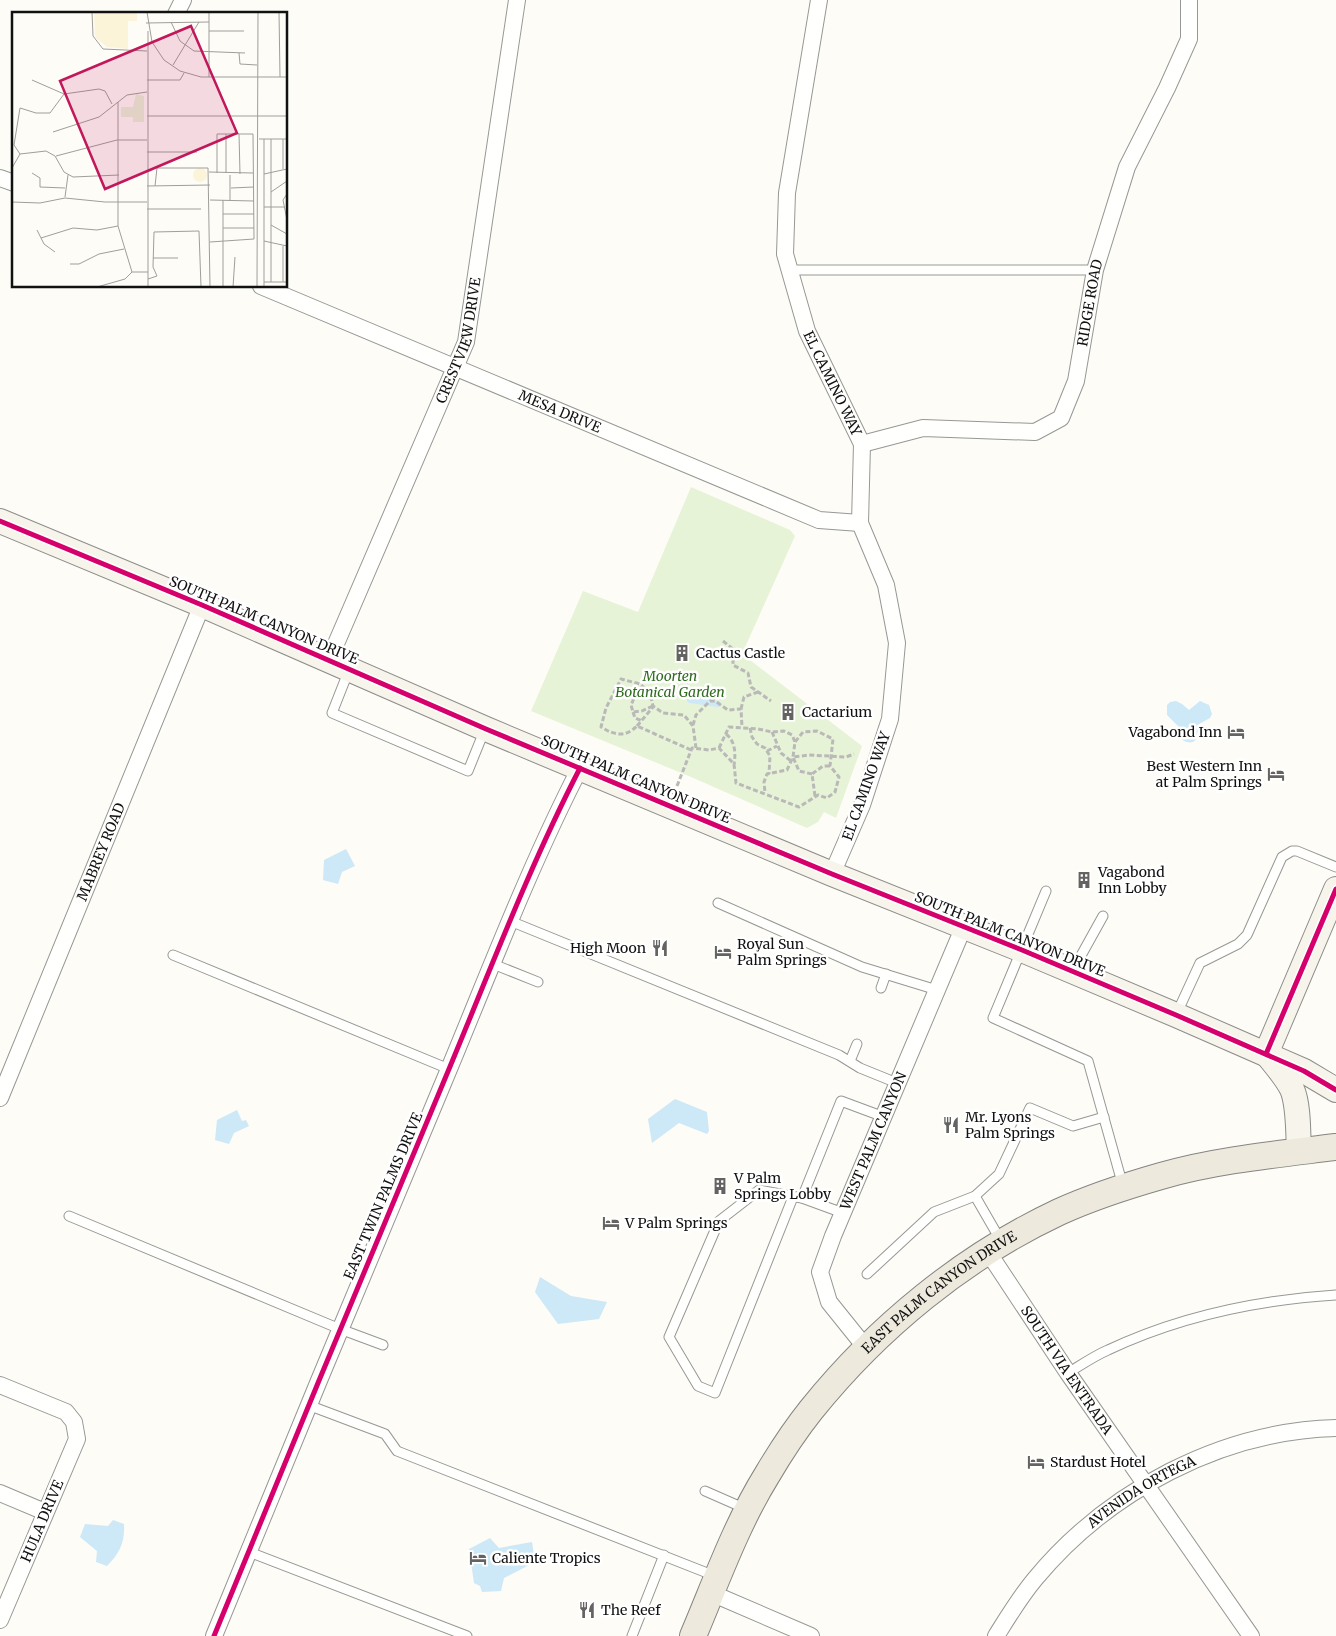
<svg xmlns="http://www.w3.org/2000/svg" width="1336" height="1636" viewBox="0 0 1336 1636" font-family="Merriweather,serif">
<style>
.green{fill:#e7f3d7}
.water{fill:#cde8f7}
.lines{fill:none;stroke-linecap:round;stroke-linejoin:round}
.stream{stroke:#cde8f7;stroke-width:6}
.lane-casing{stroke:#979795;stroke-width:11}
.street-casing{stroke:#979795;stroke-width:18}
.secondary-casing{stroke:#8e8d8b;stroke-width:26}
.primary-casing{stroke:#858482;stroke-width:28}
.path{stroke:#b9b9b8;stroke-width:3;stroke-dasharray:5 2.5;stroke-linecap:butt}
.lane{stroke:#fffffe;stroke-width:9}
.street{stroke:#fffffe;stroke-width:16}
.secondary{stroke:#f6f4eb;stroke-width:24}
.primary{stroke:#ede9dc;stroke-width:26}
.cycleway-casing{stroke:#fff;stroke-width:8}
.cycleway{stroke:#d6006c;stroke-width:5}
.labels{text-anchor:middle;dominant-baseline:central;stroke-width:5;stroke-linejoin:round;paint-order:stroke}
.street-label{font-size:14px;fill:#111;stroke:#fff}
.poi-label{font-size:14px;fill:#111;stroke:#fff;text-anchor:start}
.park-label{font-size:14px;font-style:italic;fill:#2f6b1f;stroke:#fff}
.inset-road{fill:none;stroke:#9f9e9b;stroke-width:1}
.view{fill:#c2185b;fill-opacity:0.15;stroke:#c2185b;stroke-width:2.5}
.inset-edge{fill:none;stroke:#111;stroke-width:2.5}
</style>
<rect width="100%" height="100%" fill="#fdfcf7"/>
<polygon class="green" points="691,487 790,530 795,536 742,654 862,746 836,818 824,812 818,822 807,828 691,777 531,711 583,591 638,612"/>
<g class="water">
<path d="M 1176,701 L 1182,704 L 1189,710 L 1200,701 L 1209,705 L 1212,714 L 1210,718 L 1199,724 C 1196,735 1199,748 1182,740 L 1179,727 L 1167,715 L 1167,705 L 1170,702 Z"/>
<polygon points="346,849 355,866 342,872 338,884 323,880 324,860"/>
<polygon points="675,1099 707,1112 709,1131 707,1134 679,1123 652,1143 648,1119"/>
<polygon points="237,1110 242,1121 246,1120 249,1126 234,1133 229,1144 215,1140 217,1120"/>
<polygon points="540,1277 571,1296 607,1302 599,1319 558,1324 535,1292"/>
<path d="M 113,1520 L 124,1524 C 125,1542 120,1553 107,1566 L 96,1562 L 97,1551 L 80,1537 L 85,1524 L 108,1526 Z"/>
<polygon points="490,1538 499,1548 532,1542 535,1562 504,1578 501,1591 482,1592 480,1586 474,1583 469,1549"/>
</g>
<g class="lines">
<polyline class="stream" points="690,700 718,704"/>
<g class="lane-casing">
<g id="lane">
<polyline points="789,270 1095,270"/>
<polyline points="349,670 332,713 468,771 485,729"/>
<polyline points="1046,891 993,1018 1088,1061 1123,1186"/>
<polyline points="718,903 862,967 937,990"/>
<polyline points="510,921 839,1055 860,1068 897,1083"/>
<polyline points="173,955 449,1069"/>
<polyline points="493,964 538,982"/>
<polyline points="1073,970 1103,916"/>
<polyline points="881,988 886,974"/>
<polyline points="1176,1015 1200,963 1238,944 1247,935 1282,857 1292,851 1297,851 1336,867"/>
<polyline points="850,1061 857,1044"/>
<polyline points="975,1196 1001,1241"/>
<polyline points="793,1197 715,1393 698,1386 669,1337 719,1221 759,1190 802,1198 843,1213"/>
<polyline points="802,1198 841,1101 884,1117"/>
<polyline points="69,1216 340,1329 383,1345"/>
<polyline points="867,1274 934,1212 975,1196 999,1174 1030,1108 1073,1126 1104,1117"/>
<path d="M 1068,1373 C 1081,1365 1094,1356 1108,1350 C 1180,1316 1257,1300 1336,1295"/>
<polyline points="308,1405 385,1434 397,1451 715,1576"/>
<polyline points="705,1491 746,1509"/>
<polyline points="249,1552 467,1636"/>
<polyline points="632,1636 664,1555"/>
</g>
</g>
<g class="street-casing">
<g id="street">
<path id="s1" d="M 819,0 L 787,193 L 785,254 L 807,331 L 862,444 L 860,523 L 886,585 L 897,643 L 890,719 L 862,805 L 832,874"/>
<polyline points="176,14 183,0"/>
<polyline points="0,178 14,183"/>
<path id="s2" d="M 261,286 L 819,520 L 860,523"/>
<path id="s3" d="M 862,444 L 923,428 L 1035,432 L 1061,418 L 1076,381 L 1095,270 L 1127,167 L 1167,88 L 1189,39 L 1189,0"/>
<path id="s4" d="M 329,660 L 466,342 L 517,0"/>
<path id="s5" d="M 0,1098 L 202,605"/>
<path id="s6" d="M 988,1252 L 1068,1373 L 1251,1636"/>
<path id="s7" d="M 866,1348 L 829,1302 L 820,1272 L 833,1236 L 964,926"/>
<polyline points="0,1385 66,1412 74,1422 77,1439 0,1620"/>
<polyline points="0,1493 45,1512"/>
<polyline points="711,1593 811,1636"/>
<path d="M 214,1636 C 290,1451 366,1265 444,1081 C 488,976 528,869 580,768"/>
<path id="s8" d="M 996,1636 C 1008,1617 1020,1597 1035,1579 C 1108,1491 1221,1431 1336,1428"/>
</g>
</g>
<g class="secondary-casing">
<g id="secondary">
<polyline points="0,521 202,605 486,729 832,874 1022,950 1176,1015 1304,1071 1336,1090"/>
<polyline points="1266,1054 1336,889"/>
<path d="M 1269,1057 C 1277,1067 1286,1077 1292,1089 C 1299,1105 1298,1134 1299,1152"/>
</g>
</g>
<g class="primary-casing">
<g id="primary">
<path id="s9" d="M 693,1636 C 716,1582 736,1525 767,1475 C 780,1453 795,1430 811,1410 C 877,1328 963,1257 1059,1212 C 1092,1197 1126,1186 1161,1176 C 1215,1160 1280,1154 1336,1147"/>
</g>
</g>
<g class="path">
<polyline points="723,641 733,649 733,665 748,673 751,687 771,701"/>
<polyline points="644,688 635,696 631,705 633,712 642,711 653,706"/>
<polyline points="741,709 744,697 758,692"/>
<polyline points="633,712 635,718 642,721"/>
<polyline points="693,725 696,715 710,701 715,701 728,710 741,709 742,727"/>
<polyline points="637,726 653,707"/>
<polyline points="750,728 752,737 757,744 765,748 770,756 769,774"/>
<polyline points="772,732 781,753 791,761"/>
<path d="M 726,734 C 735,741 736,753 734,764"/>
<polyline points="719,748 729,727 758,729 772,732 784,731 792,735 795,742"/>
<path d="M 691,750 L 637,726 C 625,738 614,735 601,727 L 606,708 L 621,679 L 640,684 L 650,693 L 653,706 L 663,713 L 684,715 L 693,726 L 696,748"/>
<polyline points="767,751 777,746"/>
<polyline points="812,774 799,771 793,757 809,755 846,757 854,754"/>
<polyline points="677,786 692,748 709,750 719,748 734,764 736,783 799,807 818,795 827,798 835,792 839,777 830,766 833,739 817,731 803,732 795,742 793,757 787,770 767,774 764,782 765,793"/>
<polyline points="815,796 812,774 823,766 830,766"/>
</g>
<use href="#lane" class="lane"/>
<use href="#street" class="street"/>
<use href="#secondary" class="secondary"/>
<use href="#primary" class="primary"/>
<g class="cycleway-casing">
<g id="cycleway">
<polyline points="0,521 202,605 486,729 832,874 1022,950 1176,1015 1304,1071 1336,1090"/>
<polyline points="1266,1054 1336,889"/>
<path d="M 214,1636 C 290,1451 366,1265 444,1081 C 488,976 528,869 580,768"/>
</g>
</g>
<use href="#cycleway" class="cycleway"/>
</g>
<defs>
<g id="building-bare" transform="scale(1.35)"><path d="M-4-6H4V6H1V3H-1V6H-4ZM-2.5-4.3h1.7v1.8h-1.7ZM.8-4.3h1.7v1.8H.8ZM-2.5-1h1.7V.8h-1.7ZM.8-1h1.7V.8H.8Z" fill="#646362" stroke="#fff" stroke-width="2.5" paint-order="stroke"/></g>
<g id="hotel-bare" transform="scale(1.35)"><path d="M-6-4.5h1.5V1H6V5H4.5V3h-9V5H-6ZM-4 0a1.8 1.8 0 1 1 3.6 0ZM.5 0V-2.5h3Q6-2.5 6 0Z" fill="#646362" stroke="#fff" stroke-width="2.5" paint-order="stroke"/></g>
<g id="restaurant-bare" transform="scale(1.35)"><path d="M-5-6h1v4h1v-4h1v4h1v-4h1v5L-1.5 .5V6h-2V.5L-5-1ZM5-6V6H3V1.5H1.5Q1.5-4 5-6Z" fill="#646362" stroke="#fff" stroke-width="2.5" paint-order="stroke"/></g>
</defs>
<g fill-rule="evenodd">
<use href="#building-bare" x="682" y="653"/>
<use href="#building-bare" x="788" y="712"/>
<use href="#hotel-bare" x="1236" y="732"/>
<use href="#hotel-bare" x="1276" y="774"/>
<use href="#building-bare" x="1084" y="880"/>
<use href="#restaurant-bare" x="660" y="948"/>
<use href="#hotel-bare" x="723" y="952"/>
<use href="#restaurant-bare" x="951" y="1125"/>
<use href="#building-bare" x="720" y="1186"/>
<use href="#hotel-bare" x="611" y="1223"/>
<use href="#hotel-bare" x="1036" y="1462"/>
<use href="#hotel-bare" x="478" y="1558"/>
<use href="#restaurant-bare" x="587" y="1610"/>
</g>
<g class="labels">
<g class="street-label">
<text stroke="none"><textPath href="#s3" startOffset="324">RIDGE ROAD</textPath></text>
<text stroke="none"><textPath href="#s4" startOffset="346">CRESTVIEW DRIVE</textPath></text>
<text stroke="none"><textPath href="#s1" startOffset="395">EL CAMINO WAY</textPath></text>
<text stroke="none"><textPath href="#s2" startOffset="324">MESA DRIVE</textPath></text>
<text transform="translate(264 620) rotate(23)">SOUTH PALM CANYON DRIVE</text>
<text transform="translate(636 779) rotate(23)">SOUTH PALM CANYON DRIVE</text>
<text transform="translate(866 786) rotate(-70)">EL CAMINO WAY</text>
<text stroke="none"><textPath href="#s5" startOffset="266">MABREY ROAD</textPath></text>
<text transform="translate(1010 934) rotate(22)">SOUTH PALM CANYON DRIVE</text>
<text stroke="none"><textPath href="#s7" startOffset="232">WEST PALM CANYON</textPath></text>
<text transform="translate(383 1196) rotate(-67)">EAST TWIN PALMS DRIVE</text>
<text stroke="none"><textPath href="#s9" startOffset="431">EAST PALM CANYON DRIVE</textPath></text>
<text stroke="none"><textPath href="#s6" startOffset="142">SOUTH VIA ENTRADA</textPath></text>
<text stroke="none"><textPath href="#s8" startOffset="208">AVENIDA ORTEGA</textPath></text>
<text transform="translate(42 1521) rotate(-67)">HULA DRIVE</text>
</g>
<g class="poi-label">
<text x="696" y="653">Cactus Castle</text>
<text x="802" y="712">Cactarium</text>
<text x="1222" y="732" text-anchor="end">Vagabond Inn</text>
<text x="1262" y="766" text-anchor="end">Best Western Inn<tspan x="1262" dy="16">at Palm Springs</tspan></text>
<text x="1098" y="872">Vagabond<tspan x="1098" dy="16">Inn Lobby</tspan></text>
<text x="737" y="944">Royal Sun<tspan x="737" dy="16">Palm Springs</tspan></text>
<text x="646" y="948" text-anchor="end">High Moon</text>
<text x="965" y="1117">Mr. Lyons<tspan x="965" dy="16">Palm Springs</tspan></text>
<text x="734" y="1178">V Palm<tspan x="734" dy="16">Springs Lobby</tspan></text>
<text x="625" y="1223">V Palm Springs</text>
<text x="1050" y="1462">Stardust Hotel</text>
<text x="492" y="1558">Caliente Tropics</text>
<text x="601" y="1610">The Reef</text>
</g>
<g class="park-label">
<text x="670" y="676">Moorten<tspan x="670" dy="16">Botanical Garden</tspan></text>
</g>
</g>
<g transform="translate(12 12)">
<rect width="275" height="275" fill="#fdfcf7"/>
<path d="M 124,82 L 132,84 L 132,110 L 121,110 L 121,105 L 109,105 L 109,95 L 121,95 Z" fill="#e7f3d7"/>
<path d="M 125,0 L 125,9 L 116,9 L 116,37 L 95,35 L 83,25 L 82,1 ZM181 163a7 7 0 1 1 14 0a7 7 0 1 1-14 0Z" fill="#fcf4d9"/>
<path class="inset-road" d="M 80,0 L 81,24 L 91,37 L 135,39M 135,0 L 140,30 L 152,48 L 168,59 L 189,65 L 275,65M 197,0 L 197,65M 267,0 L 268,65M 159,10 L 168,29 L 182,39 L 233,41M 134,11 L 197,10M 197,19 L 232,19M 227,41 L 228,52 L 245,53M 161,53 L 187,10M 20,68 L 52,82M 135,68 L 168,68 L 172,61M 106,90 L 106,214 L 120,260M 135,104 L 275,104M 41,120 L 87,105 L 115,83 L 135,80M 214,122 L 214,161M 227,122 L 228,162M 247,127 L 275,127M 252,127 L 252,275M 259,127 L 259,270M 135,140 L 185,140M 8,142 L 2,133 L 8,96 L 24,101 L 38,101 L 52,82 L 87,77 L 93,79 L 100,92M 8,142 L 34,139 L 43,144 L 52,160 L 61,165 L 107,163M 44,144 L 105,128 L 135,128M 0,156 L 8,142M 271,157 L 271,127M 197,160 L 241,161M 20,161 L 28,166 L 28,175 L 53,176M 252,162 L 275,157M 135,174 L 198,173M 143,174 L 145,156 L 196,156 L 198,275M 219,176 L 242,175M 259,180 L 275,169M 275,182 L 271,188 L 275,208M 53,185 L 56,163M 198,188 L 242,189M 211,188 L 211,275M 218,188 L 218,163M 0,190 L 28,191 L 53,186 L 93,190 L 135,190M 252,195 L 272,195M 135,197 L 189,197M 211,202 L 242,202M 259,213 L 275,222M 211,216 L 242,216M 25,218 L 32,232 L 43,240M 29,226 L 61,216 L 85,218 L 106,214M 252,229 L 275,234M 198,230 L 242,227 L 241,122 L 205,122 L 205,161M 141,246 L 166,246M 58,252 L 67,252 L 87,242 L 112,237M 136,267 L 145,264 L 141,255 L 142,220 L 187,219 L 189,275M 252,270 L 275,270M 271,270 L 271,234M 85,275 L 113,267 L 120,260 L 136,260M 136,275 L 136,19M 221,275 L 223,245M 245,275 L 246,0"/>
<path class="view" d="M 179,14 L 225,121 L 93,177 L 48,69 Z"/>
<rect width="275" height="275" class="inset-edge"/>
</g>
</svg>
